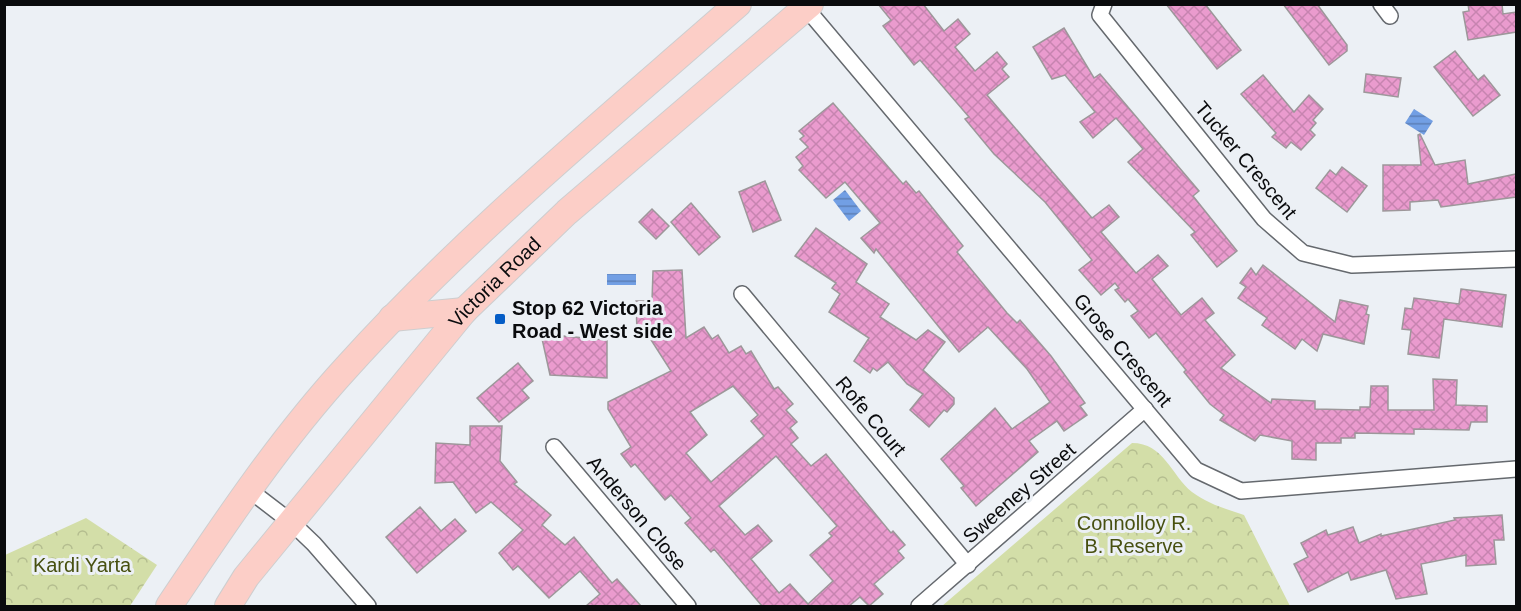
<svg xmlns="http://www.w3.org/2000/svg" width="1521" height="611" viewBox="0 0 1521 611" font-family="Helvetica,sans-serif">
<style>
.park{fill:url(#park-crowns)}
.water{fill:url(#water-rules)}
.building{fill:url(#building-cross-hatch);stroke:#9d979a;stroke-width:1.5;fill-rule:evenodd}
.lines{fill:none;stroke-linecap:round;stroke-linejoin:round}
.minor-casing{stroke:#65696e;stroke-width:18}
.trunk-casing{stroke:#cececf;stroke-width:28}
.minor{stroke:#fff;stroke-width:15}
.trunk{stroke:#fccec7;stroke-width:26}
.poi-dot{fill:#055dc6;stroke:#ecf0f5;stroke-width:2}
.labels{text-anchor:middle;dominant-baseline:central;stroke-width:6;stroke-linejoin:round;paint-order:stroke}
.street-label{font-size:20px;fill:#0a0b0d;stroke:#ecf0f5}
.poi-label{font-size:20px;font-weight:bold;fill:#0a0b0d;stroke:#ecf0f5;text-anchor:start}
.park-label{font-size:20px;fill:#475010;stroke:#ecf0f5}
</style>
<defs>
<pattern id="park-crowns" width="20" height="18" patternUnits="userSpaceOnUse" patternTransform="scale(1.5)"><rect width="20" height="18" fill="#d3dea8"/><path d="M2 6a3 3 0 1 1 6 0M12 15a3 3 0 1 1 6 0" fill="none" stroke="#b4bd8f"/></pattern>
<pattern id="water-rules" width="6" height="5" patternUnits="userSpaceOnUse" patternTransform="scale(1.5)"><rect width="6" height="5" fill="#729fe4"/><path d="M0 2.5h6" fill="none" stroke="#5c80b7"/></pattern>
<pattern id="building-cross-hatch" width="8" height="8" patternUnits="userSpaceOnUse" patternTransform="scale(1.5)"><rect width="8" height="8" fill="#ea9bce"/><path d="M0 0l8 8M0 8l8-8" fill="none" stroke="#c784b0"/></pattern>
</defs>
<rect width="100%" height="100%" fill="#ecf0f5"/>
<g class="park">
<path d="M 1132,443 C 1164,443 1171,475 1192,492 C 1208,504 1226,509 1244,515 L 1290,606 L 942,606 Z"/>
<polygon points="86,518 157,565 130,606 5,606 5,555"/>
</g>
<g class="water">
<polygon points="1414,109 1433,121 1424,135 1405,123"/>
<polygon points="845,190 861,211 849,221 833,200"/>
<rect x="607" y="274" width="29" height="11"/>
</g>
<g class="building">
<polygon points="878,4 923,4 944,31 958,19 970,34 955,47 975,71 997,52 1007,64 1002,69 1009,77 987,95 1092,218 1109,205 1119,217 1101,232 1136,273 1158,255 1168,266 1152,279 1181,315 1202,298 1214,313 1205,320 1235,355 1221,368 1271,403 1272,399 1315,401 1315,409 1360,410 1360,407 1370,407 1371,386 1388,386 1388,410 1434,410 1433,379 1457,380 1456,405 1487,406 1487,422 1471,422 1469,430 1414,429 1414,434 1355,433 1355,438 1341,438 1341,443 1316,443 1316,460 1292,459 1292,441 1260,435 1255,441 1220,420 1224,415 1210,404 1184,372 1186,370 1156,333 1149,338 1131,316 1138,311 1128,299 1125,302 1115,290 1119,288 1115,283 1101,295 1079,270 1092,260 1045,202 994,154 965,119 969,117 920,60 914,65 883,26 891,20"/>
<polygon points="1166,4 1205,4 1241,50 1217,69"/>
<polygon points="1283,4 1317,4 1347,45 1347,51 1329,65"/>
<polygon points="1468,4 1502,4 1503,14 1516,12 1516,32 1468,40 1463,12 1469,11"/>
<polygon points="1064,28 1094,78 1100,74 1199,191 1193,196 1237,251 1217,267 1191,235 1195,232 1128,162 1143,149 1116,118 1093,138 1080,122 1095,112 1065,75 1052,79 1033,47"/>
<polygon points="1455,51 1478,80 1484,75 1500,95 1473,116 1434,67"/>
<polygon points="1366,74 1401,78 1398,97 1364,92"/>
<polygon points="1263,75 1294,112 1309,95 1323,109 1313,120 1316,123 1310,130 1315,135 1301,150 1291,142 1286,148 1272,137 1276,133 1241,94"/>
<polygon points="833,103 903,184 906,181 916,193 919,191 963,246 957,252 1007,313 1017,323 1020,320 1051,356 1085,403 1080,406 1087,415 1064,431 1057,421 1029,441 1038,452 976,506 961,488 964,486 941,459 995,408 1012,429 1050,402 1027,369 988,327 959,352 876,249 874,253 861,238 880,223 845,182 826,198 799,170 803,166 796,157 808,147 800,139 804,136 799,131"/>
<polygon points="1420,134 1435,165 1465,160 1468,184 1516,174 1516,197 1441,207 1438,200 1410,202 1410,210 1383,211 1383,165 1421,165 1418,135"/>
<polygon points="1342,167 1367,186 1347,212 1316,188 1330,170 1336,175"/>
<polygon points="765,181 781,220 753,232 739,192"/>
<polygon points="691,203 720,237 699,255 671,222"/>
<polygon points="652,209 669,226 656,239 639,222"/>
<polygon points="816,228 867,264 856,282 889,304 880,317 916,340 928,330 945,342 923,370 954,398 954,404 947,412 944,410 929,427 910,410 923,394 907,384 888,362 877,371 873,368 870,373 854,361 869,338 829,312 840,294 832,288 836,283 795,256"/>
<polygon points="1263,265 1335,322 1340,300 1368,306 1366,314 1369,315 1364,344 1323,334 1317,351 1302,339 1295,349 1262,325 1267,318 1238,298 1246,287 1240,283 1251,268 1256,275"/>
<path d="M 682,270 L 686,338 L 704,327 L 712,339 L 718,335 L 729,353 L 741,346 L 746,354 L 751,351 L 774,389 L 778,387 L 793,404 L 786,410 L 797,422 L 790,428 L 798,438 L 791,444 L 811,466 L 826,454 L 891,533 L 893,531 L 905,545 L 898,551 L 904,558 L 874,584 L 883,594 L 869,606 L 860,597 L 849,606 L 762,606 L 714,549 L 711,552 L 685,523 L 691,518 L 671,495 L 665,500 L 635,464 L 631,467 L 621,454 L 631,447 L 608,409 L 608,402 L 671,371 L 646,332 L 637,332 L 636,301 L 652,301 L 653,271 ZM 733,386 L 758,415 L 751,421 L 764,436 L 711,482 L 686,453 L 707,435 L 690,412 ZM 776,456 L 837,526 L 829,533 L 832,536 L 810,555 L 833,581 L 808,604 L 790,584 L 779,593 L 751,559 L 772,541 L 758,525 L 745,535 L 719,506 Z"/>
<polygon points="1461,289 1506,295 1502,327 1444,319 1439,358 1408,354 1411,330 1402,329 1405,308 1412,309 1414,298 1459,304"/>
<polygon points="541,334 607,340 607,378 550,375"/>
<polygon points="518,363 533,381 522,390 529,398 499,422 477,398"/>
<polygon points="470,426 502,426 500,461 517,482 514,484 551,515 542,525 565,545 574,537 612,583 617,579 641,606 586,606 600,594 580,571 549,598 518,566 513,570 499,553 523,530 491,502 476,513 453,482 435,483 436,443 470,445"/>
<polygon points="420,507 441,531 455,519 466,531 417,573 386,537"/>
<polygon points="1502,515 1504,540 1494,540 1496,564 1466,566 1466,555 1421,564 1427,594 1396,599 1386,570 1351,580 1348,572 1308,592 1294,564 1308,557 1301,543 1326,530 1328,535 1353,527 1359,543 1381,534 1381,536 1455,520 1454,518"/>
</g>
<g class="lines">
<g class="minor-casing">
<g id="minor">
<polyline points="1104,4 1100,15 1264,219 1303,253 1352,265 1516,259"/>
<polyline points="1381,4 1390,16"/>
<polyline points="806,8 1196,470 1241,491 1516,469"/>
<polyline points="742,294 968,565"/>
<polyline points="554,447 688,606"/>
<polyline points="248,489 291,522 314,544 368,606"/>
<polyline points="919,606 1145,409"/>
</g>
</g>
<g class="trunk-casing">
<g id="trunk">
<polyline points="392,318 464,311"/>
<path d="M 169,606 C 224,524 280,440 347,367 C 466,235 605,121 738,4"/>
<path id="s1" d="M 228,606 L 246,577 L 464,311 L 567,212 L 810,4"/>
</g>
</g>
<use href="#minor" class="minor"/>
<use href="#trunk" class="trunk"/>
</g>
<rect class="poi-dot" x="494" y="313" width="12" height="12" rx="3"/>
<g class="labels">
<g class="street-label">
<text transform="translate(1246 160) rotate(50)">Tucker Crescent</text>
<text stroke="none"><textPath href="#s1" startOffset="420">Victoria Road</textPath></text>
<text transform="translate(1123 350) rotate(50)">Grose Crescent</text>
<text transform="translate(871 416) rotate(50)">Rofe Court</text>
<text transform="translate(1019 493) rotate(-41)">Sweeney Street</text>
<text transform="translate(637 513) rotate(50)">Anderson Close</text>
</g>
<g class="poi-label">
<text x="512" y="308">Stop 62 Victoria<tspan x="512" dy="23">Road - West side</tspan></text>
</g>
<g class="park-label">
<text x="1134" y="523">Connolloy R.<tspan x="1134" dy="23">B. Reserve</tspan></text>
<text x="82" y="565">Kardi Yarta</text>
</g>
</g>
<rect width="1521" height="611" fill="none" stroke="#0a0b0d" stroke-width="12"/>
</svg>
